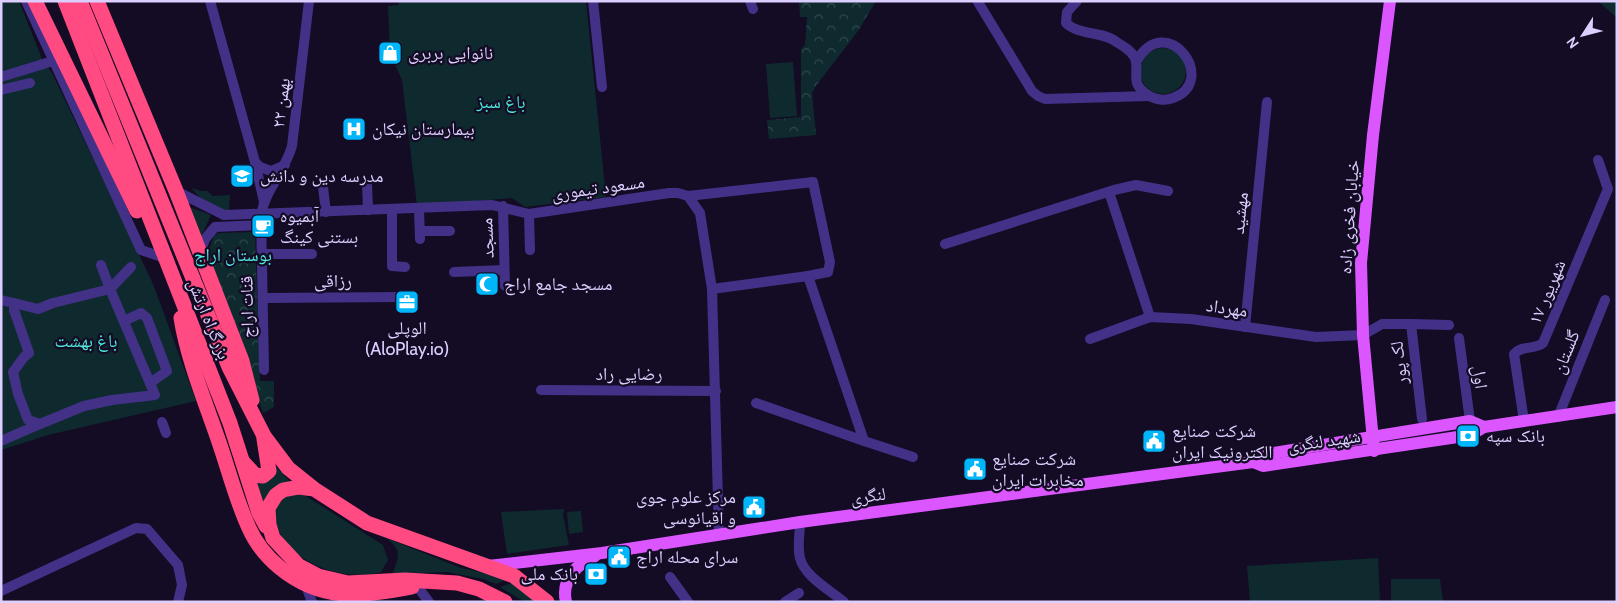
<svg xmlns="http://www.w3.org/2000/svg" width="1618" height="603" viewBox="0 0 1618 603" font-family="Cabin,'Noto Naskh Arabic',sans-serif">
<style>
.green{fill:#0e2a2f}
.park{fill:url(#park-crowns)}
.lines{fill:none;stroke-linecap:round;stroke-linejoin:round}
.minor{stroke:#433188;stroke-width:10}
.major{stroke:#dc56ff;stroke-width:12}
.highway{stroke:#ff4a82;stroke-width:15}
.labels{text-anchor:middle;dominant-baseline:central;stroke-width:4.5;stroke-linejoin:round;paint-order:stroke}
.poi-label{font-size:18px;fill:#dccfff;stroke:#140b24;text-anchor:start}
.park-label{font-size:18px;fill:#4decdf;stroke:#140b24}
.street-label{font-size:18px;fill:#dccfff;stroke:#140b24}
</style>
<defs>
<pattern id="park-crowns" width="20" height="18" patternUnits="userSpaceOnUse" patternTransform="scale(1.25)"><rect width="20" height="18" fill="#0e2a2f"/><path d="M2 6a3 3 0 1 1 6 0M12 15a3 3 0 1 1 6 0" fill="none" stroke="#30484e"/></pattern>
</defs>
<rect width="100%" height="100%" fill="#140b24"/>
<g class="green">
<polygon points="1,1 19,1 42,59 52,73 153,284 196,401 48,435 1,450"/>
<polygon points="399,1 586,1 606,197 525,207 512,198 417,206 402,80 390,53 388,6 398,5"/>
<polygon points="1598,1 1617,1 1617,18"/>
<circle cx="1163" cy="71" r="23"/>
<polygon points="793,62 797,116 770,118 766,64"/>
<path d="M 192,188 L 201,191 L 207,191 L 213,196 L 230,195 L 229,210 C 216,211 199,199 192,188 Z"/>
<polygon points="189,207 211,215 201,237"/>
<polygon points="273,463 290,482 262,504 253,479"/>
<path d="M 301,493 L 383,545 L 388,560 L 381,572 C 340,583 278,560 274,512 L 283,497 Z"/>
<polygon points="564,509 563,515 569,545 507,554 501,512"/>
<polygon points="581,511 583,532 569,534 567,512"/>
<path d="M 386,538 L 461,568 L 510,578 L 496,584 L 483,579 L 447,572 L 392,574 C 400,556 402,550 386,538 Z"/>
<polygon points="1378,558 1380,602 1250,602 1247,566"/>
<polygon points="1391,579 1440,579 1443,602 1391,602"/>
<polygon points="515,582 537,602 525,602 500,587"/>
</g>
<g class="park">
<polygon points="799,1 876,1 858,31 815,87 812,93 816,135 769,139 767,120 801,117 801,49 805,45 807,17 800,17"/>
<polygon points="255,232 260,381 274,381 274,407 263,413 208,252 214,236 218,233"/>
</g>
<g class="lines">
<g class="minor">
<polyline points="26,1 141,250 165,258"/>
<polyline points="210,1 255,162 264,202"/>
<polyline points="593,1 602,87"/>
<polyline points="750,1 753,9"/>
<path d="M 1077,1 L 1067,12 L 1066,23 C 1079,36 1105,31 1118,43 C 1125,47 1135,53 1136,62 C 1138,77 1131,84 1148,95 C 1155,100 1165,101 1173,98 C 1220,81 1166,8 1136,62"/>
<polyline points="978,2 1032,91 1038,96 1045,99 1149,96"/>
<polyline points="1,77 53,61"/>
<polyline points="1,90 30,83"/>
<polyline points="255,162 260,167 271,171 285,165"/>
<polyline points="367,184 368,210"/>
<polyline points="323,187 326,212"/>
<polyline points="176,191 224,215 492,205 529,214 669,193 678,193 688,196 700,213 712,289 719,534"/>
<polyline points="1109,192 1150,317"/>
<polyline points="688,196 813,182 830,262 828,272 808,276"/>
<polyline points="503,206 505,286"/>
<polyline points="419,209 420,239"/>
<polyline points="392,210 392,266 405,267"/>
<polyline points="529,214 530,250"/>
<polyline points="421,231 450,231"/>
<polyline points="945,244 1114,190 1136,185 1168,191"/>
<polyline points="200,253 205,239 215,227 261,225"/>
<polyline points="262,254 312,254"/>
<polyline points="454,272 504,270"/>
<polyline points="712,289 808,276 864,441 756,403"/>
<polyline points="264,298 402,297"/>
<polyline points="1,300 14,303 14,310 29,353 24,357 13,372 18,394 28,420 40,424 84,406 112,400 155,395 110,289 131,267"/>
<polyline points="14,303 38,309 53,303 110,289 101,265"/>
<polyline points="124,321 141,313 147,318 167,371 150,383"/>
<polyline points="1411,324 1449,325"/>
<polyline points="1245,327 1267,102"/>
<polyline points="1459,338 1470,421"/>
<polyline points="1090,339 1150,317 1191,319 1316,337 1363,335 1382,324 1411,324 1422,419"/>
<path d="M 264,370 L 261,214 C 266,189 285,171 292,146 L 309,1"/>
<polyline points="541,390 716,391"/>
<polyline points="1558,417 1605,300"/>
<path d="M 1524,421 L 1514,354 C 1521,345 1535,350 1543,343 L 1608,189 L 1598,160"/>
<polyline points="162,422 166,433"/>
<polyline points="1,441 40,424"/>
<polyline points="864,441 913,457"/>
<path d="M 800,522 C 800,533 797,547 800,558 C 804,576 830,590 844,602"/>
<polyline points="670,577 688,602"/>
<polyline points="306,586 312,602"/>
<polyline points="417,586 429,602"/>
<polyline points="1,591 136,528 147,529 178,565 182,585 178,602"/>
<polyline points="785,602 799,593"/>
</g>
<g class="major">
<polyline points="1374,451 1363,335 1361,263 1373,135 1390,1"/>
<polyline points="1253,462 1261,455 1470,421 1484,427"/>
<polyline points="488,566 602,553 800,522 1253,462 1263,466 1471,435 1484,427 1617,407"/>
<path d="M 566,602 C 561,579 576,565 595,556"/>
</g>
<g class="highway">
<polyline points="35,1 137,211"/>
<polyline points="65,1 230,423 259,513 266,526"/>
<polyline points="80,1 229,367 264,436 288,468 313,488"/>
<polyline points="97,1 176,191 242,361 252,400"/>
<path d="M 181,318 C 188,361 205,401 219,442 C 229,471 236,500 249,528 C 256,544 266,556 279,567 C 321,602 362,597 412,587"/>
<polyline points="243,462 255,475 263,476 269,471 264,439"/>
<polyline points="505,602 479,589 457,583 405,580 348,583 318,576 299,566 273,538 269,525 268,508 276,495 283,490 299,487 314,489 367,523 514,576 547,602"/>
</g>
</g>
<defs>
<g id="shop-square" transform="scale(1.25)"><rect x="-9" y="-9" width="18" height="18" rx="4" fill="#00b6fa" stroke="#140b24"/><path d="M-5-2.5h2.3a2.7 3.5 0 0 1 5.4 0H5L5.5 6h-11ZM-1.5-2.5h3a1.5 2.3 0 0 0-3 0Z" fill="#fff"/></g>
<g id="hospital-square" transform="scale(1.25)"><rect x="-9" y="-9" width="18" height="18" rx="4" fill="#00b6fa" stroke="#140b24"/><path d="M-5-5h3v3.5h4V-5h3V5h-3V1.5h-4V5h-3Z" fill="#fff"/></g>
<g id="school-square" transform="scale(1.25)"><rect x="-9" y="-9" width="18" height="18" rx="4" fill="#00b6fa" stroke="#140b24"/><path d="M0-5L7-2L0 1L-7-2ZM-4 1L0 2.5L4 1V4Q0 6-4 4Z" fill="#fff"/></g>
<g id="cafe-square" transform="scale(1.25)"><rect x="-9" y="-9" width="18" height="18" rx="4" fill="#00b6fa" stroke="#140b24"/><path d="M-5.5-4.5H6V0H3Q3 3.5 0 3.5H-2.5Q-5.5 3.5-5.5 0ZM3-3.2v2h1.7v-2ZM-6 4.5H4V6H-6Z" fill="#fff"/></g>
<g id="mosque-square" transform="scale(1.25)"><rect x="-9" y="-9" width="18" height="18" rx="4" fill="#00b6fa" stroke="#140b24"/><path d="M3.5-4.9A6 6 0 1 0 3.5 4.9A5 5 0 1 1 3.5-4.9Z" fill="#fff"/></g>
<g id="office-square" transform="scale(1.25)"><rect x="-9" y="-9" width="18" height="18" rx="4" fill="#00b6fa" stroke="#140b24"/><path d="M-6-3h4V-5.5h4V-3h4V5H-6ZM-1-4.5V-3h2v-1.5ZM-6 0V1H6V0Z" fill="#fff"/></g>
<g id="bank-square" transform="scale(1.25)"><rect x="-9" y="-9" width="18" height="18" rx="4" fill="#00b6fa" stroke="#140b24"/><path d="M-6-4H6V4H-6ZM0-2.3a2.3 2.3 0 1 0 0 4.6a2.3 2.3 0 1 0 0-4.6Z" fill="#fff"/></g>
<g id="civic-square" transform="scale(1.25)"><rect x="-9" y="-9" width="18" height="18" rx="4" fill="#00b6fa" stroke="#140b24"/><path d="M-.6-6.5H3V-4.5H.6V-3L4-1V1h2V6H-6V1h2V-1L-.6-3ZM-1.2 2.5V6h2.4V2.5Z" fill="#fff"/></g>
</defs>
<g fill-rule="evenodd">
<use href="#shop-square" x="390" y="53"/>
<use href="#hospital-square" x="354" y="129"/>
<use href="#school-square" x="242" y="176"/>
<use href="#cafe-square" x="263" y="226"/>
<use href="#mosque-square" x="487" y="284"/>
<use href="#office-square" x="407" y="302"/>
<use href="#bank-square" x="1468" y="436"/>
<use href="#civic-square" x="1154" y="441"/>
<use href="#civic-square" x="975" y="469"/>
<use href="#civic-square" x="754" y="507"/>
<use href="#civic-square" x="619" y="557"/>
<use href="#bank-square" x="596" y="574"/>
</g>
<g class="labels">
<g class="poi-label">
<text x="408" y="53">نانوایی بربری</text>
<text x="372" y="129">بیمارستان نیکان</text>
<text x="260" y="176">مدرسه دین و دانش</text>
<text x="280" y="216">آبمیوه<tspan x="280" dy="21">بستنی کینگ</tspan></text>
<text x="504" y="284">مسجد جامع اراج</text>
<text x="407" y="328" text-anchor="middle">الوپلی<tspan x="407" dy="21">(AloPlay.io)</tspan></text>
<text x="1172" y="431">شرکت صنایع<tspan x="1172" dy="21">الکترونیک ایران</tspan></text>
<text x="1486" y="436">بانک سپه</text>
<text x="992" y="459">شرکت صنایع<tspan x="992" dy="21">مخابرات ایران</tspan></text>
<text x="736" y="497" text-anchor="end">مرکز علوم جوی<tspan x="736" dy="21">و اقیانوسی</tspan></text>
<text x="636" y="557">سرای محله اراج</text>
<text x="578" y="574" text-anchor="end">بانک ملی</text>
</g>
<g class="park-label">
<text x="501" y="102">باغ سبز</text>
<text x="233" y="255">بوستان اراج</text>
<text x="86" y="341">باغ بهشت</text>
</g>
<g class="street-label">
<text transform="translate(281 103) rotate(-83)">۲۲ بهمن</text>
<text transform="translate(598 188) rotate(-8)">مسعود تیموری</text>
<text transform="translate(1240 213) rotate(-84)">مهشید</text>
<text transform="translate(1349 217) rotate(-86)">خیابان فخری زاده</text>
<text transform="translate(487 238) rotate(-92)">مسجد</text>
<text x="333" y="281">رزاقی</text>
<text transform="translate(1547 292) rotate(-67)">۱۷ شهریور</text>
<text transform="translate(247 307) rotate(-91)">قنات اراج</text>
<text transform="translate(1227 308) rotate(8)">مهرداد</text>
<text transform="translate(209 319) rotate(68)">بزرگراه ارتش</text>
<text transform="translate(1566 352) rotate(-68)">گلستان</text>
<text transform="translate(1399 363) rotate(-97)">لک پور</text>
<text x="629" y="374">رضایی راد</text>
<text transform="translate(1480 377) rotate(82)">اول</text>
<text transform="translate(1324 441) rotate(-8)">شهید لنگری</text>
<text transform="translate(868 496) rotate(-8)">لنگری</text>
</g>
</g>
<rect width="1618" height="603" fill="none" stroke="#dccfff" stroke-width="5"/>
<g transform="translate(1583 35) rotate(234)" stroke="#140b24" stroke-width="4" paint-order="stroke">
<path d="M0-4L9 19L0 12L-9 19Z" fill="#dccfff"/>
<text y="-8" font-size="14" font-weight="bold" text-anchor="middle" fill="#dccfff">N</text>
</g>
</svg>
